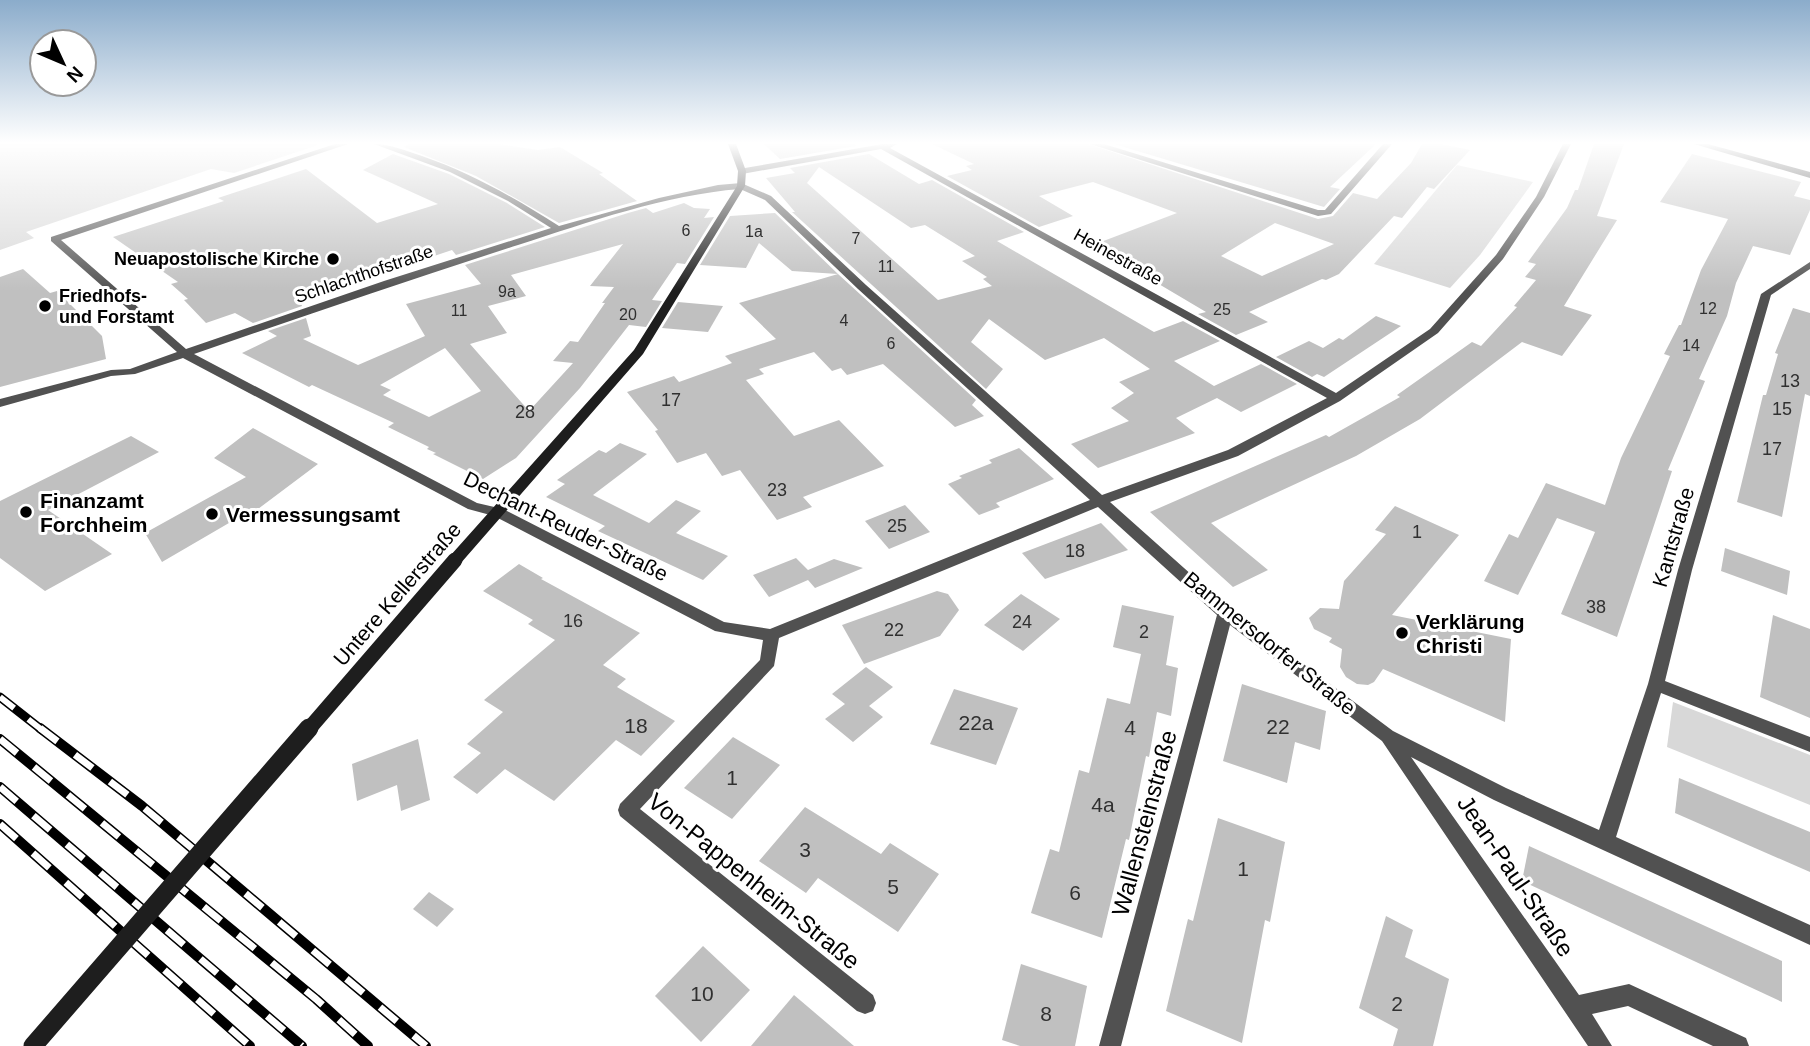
<svg xmlns="http://www.w3.org/2000/svg" width="1810" height="1046" viewBox="0 0 1810 1046" font-family="Helvetica,sans-serif">
<style>
.green{fill:#d8d8d8}
.building{fill:#c0c0c0;fill-rule:evenodd}
.lines{fill:none;stroke-linecap:round;stroke-linejoin:round}
.street{fill:#515151;fill-rule:evenodd}
.secondary{fill:#1e1e1e;fill-rule:evenodd}
.rail-far1-casing{stroke:#000;stroke-width:9}
.rail-casing{stroke:#000;stroke-width:10}
.rail-far1{stroke:#fff;stroke-width:6;stroke-dasharray:18;stroke-linecap:butt}
.rail{stroke:#fff;stroke-width:7;stroke-dasharray:22;stroke-linecap:butt}
.secondary-bridge-far1{stroke:#1e1e1e;stroke-width:15}
.secondary-bridge{stroke:#1e1e1e;stroke-width:19}
.poi-dot{fill:#000;stroke:#fff;stroke-width:2.5}
.labels{text-anchor:middle;dominant-baseline:central;stroke-width:6;stroke-linejoin:round;paint-order:stroke}
.far-number-label{font-size:16px;fill:#303030}
.far-street-label{font-size:18px;fill:#000;stroke:#fff}
.far-poi-label{font-size:18px;font-weight:bold;fill:#000;stroke:#fff;text-anchor:end}
.number-label{font-size:18px;fill:#303030}
.poi-label{font-size:21px;font-weight:bold;fill:#000;stroke:#fff;text-anchor:start}
.street-label{font-size:21px;fill:#000;stroke:#fff}
.near-number-label{font-size:21px;fill:#303030}
.near-street-label{font-size:24px;fill:#000;stroke:#fff}
</style>
<rect width="100%" height="100%" fill="#fff"/>
<g class="green">
<polygon points="0,144 317,144 318,145 234,173 211,169 26,232 34,238 0,250"/>
<polygon points="1457,165 1533,182 1480,255 1450,288 1374,264"/>
<polygon points="1673,702 1810,755 1810,805 1667,747"/>
</g>
<g class="building">
<polygon points="409,144 497,144 538,150 560,147 603,173 599,174 637,201 559,223 476,176 404,147"/>
<polygon points="764,144 853,144 856,146 780,159"/>
<path d="M 932,144 L 1088,144 L 1318,219 L 1333,216 L 1353,193 L 1377,199 L 1411,163 L 1422,144 L 1441,144 L 1470,150 L 1434,189 L 1427,187 L 1402,218 L 1394,216 L 1339,274 L 1326,280 L 1322,279 L 1249,312 L 1268,322 L 1236,335 L 1198,314 L 1206,312 L 1093,245 L 1177,213 L 1093,182 L 1039,196 L 1073,216 L 1039,227 L 947,176 L 972,170 L 966,166 L 974,164 ZM 1275,223 L 1334,244 L 1262,276 L 1221,256 Z"/>
<polygon points="1114,144 1376,144 1330,187 1340,189 1324,207"/>
<polygon points="1594,144 1624,144 1597,216 1617,220 1564,306 1592,315 1562,356 1522,342 1420,419 1356,456 1211,523 1268,570 1233,587 1150,512 1326,435 1329,437 1400,397 1397,395 1472,342 1481,346 1517,307 1514,306 1536,280 1525,277 1536,264 1528,262 1567,208 1575,190 1578,190"/>
<polygon points="393,154 449,174 507,203 545,227 456,255 452,250 300,301 302,306 253,323 235,313 206,323 184,300 188,299 171,284 178,282 113,237 224,201 218,198 306,169 377,223 438,204 363,170"/>
<path d="M 869,154 L 919,184 L 932,180 L 1024,232 L 997,241 L 1154,332 L 1183,321 L 1220,341 L 1174,361 L 1214,386 L 1261,364 L 1297,384 L 1241,412 L 1217,398 L 1176,418 L 1195,433 L 1098,468 L 1071,444 L 1129,421 L 1111,408 L 1134,393 L 1119,382 L 1150,369 L 1104,338 L 1045,360 L 989,319 L 971,342 L 1003,369 L 986,389 L 792,212 L 795,212 L 766,178 L 795,173 L 790,168 ZM 819,167 L 911,228 L 925,225 L 975,256 L 962,261 L 987,277 L 983,279 L 992,286 L 938,300 L 807,183 Z"/>
<polygon points="1692,154 1801,182 1794,196 1810,200 1810,210 1790,255 1753,246 1736,283 1727,316 1699,379 1705,381 1668,470 1672,471 1617,637 1561,614 1595,532 1557,518 1518,595 1484,581 1509,534 1518,538 1546,483 1605,505 1621,458 1670,356 1664,354 1679,325 1681,325 1701,270 1728,219 1660,202"/>
<path d="M 684,203 L 694,208 L 710,209 L 704,218 L 714,217 L 685,264 L 677,263 L 652,300 L 662,301 L 646,327 L 629,325 L 580,388 L 516,458 L 483,479 L 433,454 L 436,453 L 427,449 L 429,447 L 388,427 L 394,423 L 312,385 L 309,387 L 242,353 L 277,336 L 268,331 L 306,318 L 311,336 L 303,339 L 358,365 L 425,336 L 406,304 L 481,284 L 465,265 L 628,213 L 646,208 L 653,213 ZM 623,244 L 590,286 L 614,287 L 602,303 L 605,303 L 578,342 L 570,341 L 553,361 L 573,363 L 529,411 L 470,344 L 507,333 L 488,306 L 526,296 L 511,275 ZM 445,348 L 481,391 L 429,417 L 383,395 L 391,390 L 380,385 Z"/>
<polygon points="775,213 838,274 792,271 759,243 746,268 700,265 730,216"/>
<polygon points="23,269 50,293 57,291 102,336 106,359 0,387 0,277"/>
<polygon points="838,274 976,400 972,405 984,416 955,427 883,364 847,375 841,368 832,371 814,352 759,369 764,374 746,380 794,436 839,420 884,466 803,497 812,507 777,520 740,470 722,476 706,453 677,463 655,431 658,430 627,392 674,376 679,382 732,363 725,356 776,339 739,303"/>
<polygon points="678,302 723,306 708,332 662,328"/>
<polygon points="1793,308 1810,313 1810,396 1805,394 1782,517 1737,502 1763,395 1766,395 1778,354 1775,353"/>
<polygon points="1376,316 1401,326 1324,377 1317,374 1312,377 1276,357 1309,341 1323,348 1339,338 1343,340"/>
<polygon points="253,428 318,464 254,512 253,509 162,562 145,533 246,477 214,458"/>
<polygon points="131,436 159,452 48,510 112,554 45,591 0,558 0,501"/>
<polygon points="620,443 647,454 593,495 649,523 676,500 701,511 676,533 728,556 703,580 598,531 605,526 546,497 565,484 557,480 599,450 606,453"/>
<polygon points="1019,448 1054,479 996,503 1000,507 979,515 948,484 962,478 959,476 992,463 989,460"/>
<polygon points="905,505 930,532 889,549 865,521"/>
<polygon points="1395,506 1459,535 1392,615 1511,639 1505,722 1383,669 1374,682 1368,685 1357,684 1346,677 1340,667 1342,649 1329,642 1332,638 1314,629 1309,618 1320,608 1339,609 1344,581 1386,534 1375,530"/>
<polygon points="1101,523 1128,550 1045,579 1022,553"/>
<polygon points="1725,548 1790,571 1787,595 1721,571"/>
<polygon points="796,558 808,570 834,559 863,568 815,588 808,580 769,597 753,575"/>
<polygon points="519,564 543,578 541,579 640,633 603,665 626,679 617,687 675,721 641,756 616,740 554,801 505,769 477,794 453,777 481,753 467,744 503,712 484,700 555,640 528,624 533,620 483,591"/>
<polygon points="937,591 948,594 959,610 940,636 864,664 842,625"/>
<polygon points="1021,594 1060,619 1023,651 984,625"/>
<polygon points="1122,605 1174,616 1166,665 1178,668 1171,716 1157,712 1149,757 1146,756 1129,840 1126,839 1102,938 1031,913 1050,849 1059,852 1079,770 1089,773 1107,698 1130,704 1141,654 1113,647"/>
<polygon points="1773,615 1810,629 1810,718 1760,697"/>
<polygon points="866,667 893,687 869,706 883,717 853,742 825,719 845,704 832,694"/>
<polygon points="1242,684 1326,711 1320,750 1295,742 1287,783 1223,761"/>
<polygon points="954,689 1018,708 996,765 930,744"/>
<polygon points="733,737 780,765 732,819 684,788"/>
<polygon points="418,739 430,800 401,811 397,785 357,801 352,764"/>
<polygon points="1679,778 1810,832 1810,872 1675,813"/>
<polygon points="805,807 881,854 890,843 939,874 898,932 818,878 806,893 759,861"/>
<polygon points="1218,818 1285,842 1270,922 1265,920 1242,1043 1166,1011 1188,919 1193,921"/>
<polygon points="1529,846 1782,961 1782,1002 1522,881"/>
<polygon points="429,892 454,909 437,927 413,909"/>
<polygon points="1386,916 1413,930 1405,957 1449,979 1433,1046 1393,1046 1398,1029 1359,1008"/>
<polygon points="703,946 750,990 701,1042 655,996"/>
<polygon points="1021,964 1087,986 1075,1046 1020,1046 1002,1040"/>
<polygon points="794,995 854,1046 751,1046"/>
</g>
<g class="lines">
<g class="street">
<path d="M 335,144 L 348,144 L 61,240 L 186,349 L 384,281 L 551,228 L 508,201 L 450,172 L 374,144 C 391,144 406,151 422,156 C 471,173 515,198 559,226 L 659,198 L 718,185 L 741,183 L 771,196 L 866,285 L 1102,495 L 1228,450 L 1327,398 L 881,149 L 742,174 L 738,171 L 739,169 L 883,144 L 897,144 L 890,148 L 1336,393 L 1430,329 L 1496,255 L 1536,197 L 1563,144 L 1571,144 L 1544,197 L 1503,259 L 1438,333 L 1340,401 L 1238,456 L 1110,502 L 1230,609 L 1393,731 L 1506,788 L 1599,830 L 1648,684 L 1678,570 L 1761,294 L 1810,262 L 1810,269 L 1771,295 L 1692,570 L 1665,681 L 1810,737 L 1810,752 L 1661,693 L 1616,837 L 1810,925 L 1810,945 L 1494,800 L 1411,757 L 1579,995 L 1629,984 L 1746,1038 L 1749,1046 L 1713,1046 L 1628,1006 L 1592,1014 L 1612,1046 L 1588,1046 L 1382,741 L 1230,625 L 1121,1046 L 1099,1046 L 1217,615 L 1098,507 L 779,638 L 774,666 L 640,809 L 873,995 L 876,1003 L 873,1011 L 865,1014 L 857,1011 L 620,816 L 618,810 L 620,804 L 760,660 L 763,640 L 715,631 L 494,516 L 468,509 L 183,358 L 135,374 L 111,376 L 0,407 L 0,399 L 111,370 L 130,369 L 177,352 L 51,241 L 51,237 ZM 740,189 L 765,200 L 858,289 L 1090,500 L 770,629 L 724,622 L 503,509 L 477,503 L 194,354 C 301,317 409,280 518,245 C 589,222 665,195 740,189 Z"/>
<polygon points="1090,144 1104,144 1318,210 1325,210 1383,144 1392,144 1331,214 1318,216"/>
</g>
<g class="secondary">
<polygon points="728,144 736,144 746,171 745,186 643,354 460,564 450,564 448,560 450,556 634,350 737,186 738,171"/>
<polygon points="1694,144 1708,144 1810,172 1810,178"/>
</g>
<g class="rail-far1-casing">
<polyline id="rail-far1" points="0,697 42,730"/>
</g>
<g class="rail-casing">
<g id="rail">
<polyline points="40,728 142,806 426,1046"/>
<polyline points="0,739 316,999 368,1046"/>
<polyline points="0,787 302,1046"/>
<polyline points="0,824 250,1046"/>
</g>
</g>
<use href="#rail-far1" class="rail-far1"/>
<use href="#rail" class="rail"/>
<polyline class="secondary-bridge-far1" points="308,730 455,560"/>
<polyline class="secondary-bridge" points="33,1046 309,728"/>
</g>
<linearGradient id="sky" x2="0" y2="1"><stop stop-color="#8baccb"/><stop offset="0.49" stop-color="#fff"/><stop offset="1" stop-color="#fff" stop-opacity="0"/></linearGradient>
<rect width="1810" height="291" fill="url(#sky)"/>
<g class="poi-dot">
<circle cx="333" cy="259" r="7"/>
<circle cx="45" cy="306" r="7"/>
<circle cx="26" cy="512" r="7"/>
<circle cx="212" cy="514" r="7"/>
<circle cx="1402" cy="633" r="7"/>
</g>
<g class="labels">
<g class="far-number-label">
<text x="686" y="230">6</text>
<text x="754" y="231">1a</text>
<text x="856" y="238">7</text>
<text x="886" y="266">11</text>
<text x="507" y="291">9a</text>
<text x="1708" y="308">12</text>
<text x="1222" y="309">25</text>
<text x="459" y="310">11</text>
<text x="628" y="314">20</text>
<text x="844" y="320">4</text>
<text x="891" y="343">6</text>
<text x="1691" y="345">14</text>
</g>
<g class="far-street-label">
<text transform="translate(1118 257) rotate(29)">Heinestraße</text>
<text transform="translate(364 274) rotate(-19)">Schlachthofstraße</text>
</g>
<g class="far-poi-label">
<text x="319" y="259">Neuapostolische Kirche</text>
<text x="59" y="296" text-anchor="start">Friedhofs-<tspan x="59" dy="21">und Forstamt</tspan></text>
</g>
<g class="number-label">
<text x="1790" y="381">13</text>
<text x="671" y="400">17</text>
<text x="1782" y="409">15</text>
<text x="525" y="412">28</text>
<text x="1772" y="449">17</text>
<text x="777" y="490">23</text>
<text x="897" y="526">25</text>
<text x="1417" y="532">1</text>
<text x="1075" y="551">18</text>
<text x="1596" y="607">38</text>
<text x="573" y="621">16</text>
<text x="1022" y="622">24</text>
<text x="894" y="630">22</text>
<text x="1144" y="632">2</text>
</g>
<g class="poi-label">
<text x="40" y="500">Finanzamt<tspan x="40" dy="24">Forchheim</tspan></text>
<text x="226" y="514">Vermessungsamt</text>
<text x="1416" y="621">Verklärung<tspan x="1416" dy="24">Christi</tspan></text>
</g>
<g class="street-label">
<text transform="translate(566 526) rotate(26)">Dechant-Reuder-Straße</text>
<text transform="translate(1673 537) rotate(-74)">Kantstraße</text>
<text transform="translate(397 594) rotate(-49)">Untere Kellerstraße</text>
<text transform="translate(1270 643) rotate(39)">Bammersdorfer Straße</text>
</g>
<g class="near-number-label">
<text x="976" y="722">22a</text>
<text x="636" y="725">18</text>
<text x="1278" y="726">22</text>
<text x="1130" y="727">4</text>
<text x="732" y="777">1</text>
<text x="1103" y="804">4a</text>
<text x="805" y="849">3</text>
<text x="1243" y="868">1</text>
<text x="893" y="886">5</text>
<text x="1075" y="892">6</text>
<text x="702" y="993">10</text>
<text x="1397" y="1003">2</text>
<text x="1046" y="1013">8</text>
</g>
<g class="near-street-label">
<text transform="translate(1144 823) rotate(-75)">Wallensteinstraße</text>
<text transform="translate(1516 876) rotate(56)">Jean-Paul-Straße</text>
<text transform="translate(754 881) rotate(39)">Von-Pappenheim-Straße</text>
</g>
</g>
<g transform="translate(63 63) rotate(134)"><circle r="33" fill="#ffffff" stroke="#999999" stroke-width="2"/>
<path d="M0-5L12 26L0 18L-12 26Z" fill="#000000"/>
<text y="-10" font-size="19" font-weight="bold" text-anchor="middle" fill="#000000">N</text>
</g>
</svg>
